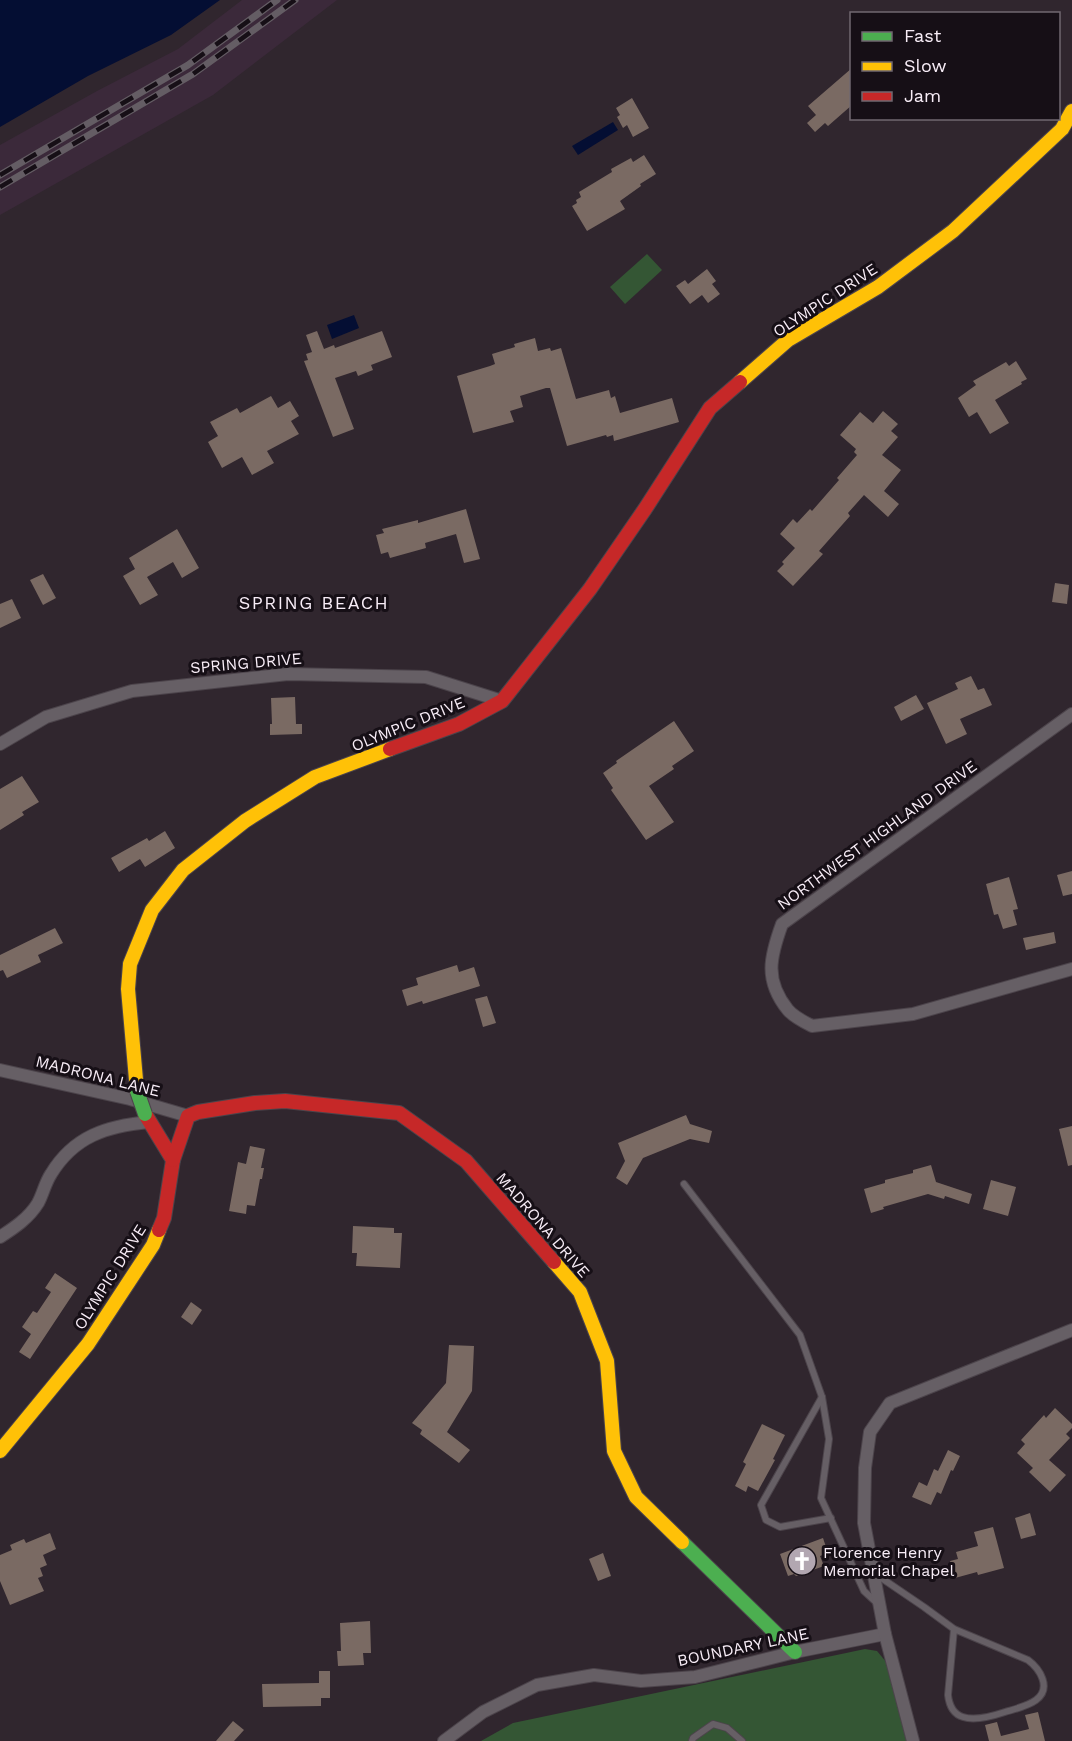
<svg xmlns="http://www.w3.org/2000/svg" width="1072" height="1741" viewBox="0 0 1072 1741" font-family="'Work Sans',sans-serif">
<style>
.built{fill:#3b293a}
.green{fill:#345634}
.water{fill:#040e33}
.building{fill:#7a6a63}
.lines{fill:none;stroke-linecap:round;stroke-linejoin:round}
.lane-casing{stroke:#4c444b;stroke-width:8}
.street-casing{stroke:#4c444b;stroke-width:14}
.fast-casing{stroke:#4c444b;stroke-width:16}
.slow-casing{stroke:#4c444b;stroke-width:16}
.jam-casing{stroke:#4c444b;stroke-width:16}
.lane{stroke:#665f65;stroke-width:6}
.street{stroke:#665f65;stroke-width:12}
.fast{stroke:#4caf50;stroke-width:14}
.slow{stroke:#ffc107;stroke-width:14}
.jam{stroke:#c62828;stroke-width:14}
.rail-casing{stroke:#645d64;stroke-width:7}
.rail{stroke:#160f16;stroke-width:4.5;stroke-dasharray:14;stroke-linecap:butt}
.fast-bridge-casing{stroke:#4c444b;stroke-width:16;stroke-linecap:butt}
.fast-bridge{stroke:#4caf50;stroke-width:14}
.labels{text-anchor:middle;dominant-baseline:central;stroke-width:6;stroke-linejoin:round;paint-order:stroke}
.street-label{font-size:16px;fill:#f8edf7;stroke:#160f16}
.poi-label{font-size:16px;fill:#f8edf7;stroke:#160f16;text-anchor:start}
.neighbourhood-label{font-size:18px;letter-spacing:1.5px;fill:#f8edf7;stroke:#160f16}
</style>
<rect width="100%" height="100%" fill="#30262e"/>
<polygon class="built" points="242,0 337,0 213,95 0,215 0,145 97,91 178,49"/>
<g class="green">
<polygon points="647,254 662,270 625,304 610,287"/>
<polygon points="865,1649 877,1651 887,1663 909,1741 481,1741 513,1723"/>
</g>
<g class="water">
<polygon points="0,0 220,0 171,35 88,76 0,127"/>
<polygon points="613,122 618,130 578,155 572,146"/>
<polygon points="354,315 359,328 332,339 327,325"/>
</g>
<g class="building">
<polygon points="852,68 852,105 828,126 825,123 815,132 807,123 816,115 808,106"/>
<polygon points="632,98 649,128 633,137 627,125 623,128 617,117 620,115 616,108"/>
<polygon points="644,155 656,174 640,184 641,186 620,201 625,209 587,231 572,206 577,203 576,200 581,197 579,192 612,172 611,169 631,158 633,162"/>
<polygon points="707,269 716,281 712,284 720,294 708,303 702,295 690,304 676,286 685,280 688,284"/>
<polygon points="317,331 324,349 334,345 335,348 382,331 392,357 371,365 373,370 358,376 356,371 335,378 354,429 333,437 304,361 308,360 306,354 312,352 306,335"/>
<polygon points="535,338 538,351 550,348 551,351 561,348 576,399 609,390 611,398 615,396 620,413 672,398 679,422 614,441 613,435 607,437 606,435 567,446 550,388 546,388 520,396 523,407 510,411 514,422 473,433 457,376 490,366 495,364 492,354 515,347 514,344"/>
<polygon points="1016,361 1027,379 1021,382 1022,384 995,400 1009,423 990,434 977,412 969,417 958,398 976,385 973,381 1006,362 1009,366"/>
<polygon points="271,396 278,408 290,401 299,416 291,421 299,434 267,451 274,463 252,475 242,457 222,468 208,442 218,436 210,422 237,408 240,413"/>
<polygon points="883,411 898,424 891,431 898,437 882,455 901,470 884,491 899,504 888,517 864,495 848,513 850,516 819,551 823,554 793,586 777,571 784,564 782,562 795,548 780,534 793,519 797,523 810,509 812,511 839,480 837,478 857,455 854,452 856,449 840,435 860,412 873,423"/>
<polygon points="466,509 480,559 464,563 456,534 425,543 426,548 390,558 388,552 381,554 376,535 384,533 382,529 418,520 418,523"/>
<polygon points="177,529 199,568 182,578 173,562 147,577 158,595 140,605 123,576 135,569 129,558"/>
<polygon points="43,574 56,598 43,605 30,580"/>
<polygon points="1055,583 1069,585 1067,604 1052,602"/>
<polygon points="12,599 21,618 0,628 0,604"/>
<polygon points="971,676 978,690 984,688 992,705 960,719 967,734 946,744 927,703 958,689 955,683"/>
<polygon points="916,695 924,709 901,721 894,707"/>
<polygon points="295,697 296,724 302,724 302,734 270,735 270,724 272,724 271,698"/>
<polygon points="674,721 694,751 672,766 674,769 649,786 674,822 646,840 611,790 613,788 603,773 617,763 616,761"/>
<polygon points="22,776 39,802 22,812 24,815 0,830 0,789"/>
<polygon points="165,831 175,848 145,867 140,859 119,872 111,858 147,838 149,841"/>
<polygon points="1072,871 1072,894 1063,896 1057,875"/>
<polygon points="1009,877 1018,909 1013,910 1017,925 1003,929 998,914 994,915 986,884"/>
<polygon points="55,928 63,943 38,955 41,962 7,978 3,970 0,971 0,955"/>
<polygon points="1054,932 1056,943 1026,950 1023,938"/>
<polygon points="457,965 459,972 474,967 480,986 423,1004 422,1001 407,1006 402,990 418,985 416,978"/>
<polygon points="487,996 496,1023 483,1027 475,999"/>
<polygon points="686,1115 690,1124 712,1131 709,1143 690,1139 643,1158 627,1185 616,1178 625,1161 618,1143"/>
<polygon points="1072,1126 1072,1165 1068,1166 1059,1129"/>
<polygon points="250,1146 265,1149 261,1168 264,1168 262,1179 260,1179 255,1206 247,1205 246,1214 229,1211 238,1162 246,1164"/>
<polygon points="931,1165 936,1182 972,1194 969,1204 945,1196 944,1199 928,1194 883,1207 884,1209 871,1213 864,1189 885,1183 885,1180 913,1173 913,1170"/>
<polygon points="991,1180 1016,1187 1008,1216 983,1209"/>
<polygon points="353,1226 394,1228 394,1233 402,1233 400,1268 356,1266 357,1253 352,1253"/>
<polygon points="55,1273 77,1288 30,1359 19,1352 31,1334 22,1327 33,1311 37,1313 51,1292 45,1288"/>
<polygon points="191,1302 202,1310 192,1325 181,1317"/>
<polygon points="449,1345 474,1346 472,1391 447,1432 470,1450 459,1463 420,1434 422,1430 412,1423 446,1383"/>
<polygon points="1055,1408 1072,1424 1072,1428 1066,1434 1070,1438 1049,1460 1066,1475 1050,1492 1029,1472 1033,1468 1017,1453 1025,1444 1021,1440 1044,1415 1046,1418"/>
<polygon points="762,1424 785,1435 773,1459 775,1460 758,1491 748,1486 746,1492 735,1486 746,1464 743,1462"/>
<polygon points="948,1450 960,1456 953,1471 951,1470 941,1494 937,1492 931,1505 912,1497 919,1482 927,1486 934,1469 938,1471"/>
<polygon points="1030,1513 1036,1535 1021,1539 1015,1518"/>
<polygon points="993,1527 1004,1568 978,1575 977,1572 955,1578 950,1561 958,1559 956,1552 978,1546 974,1532"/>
<polygon points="50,1533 56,1549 43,1555 47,1565 40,1568 43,1576 38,1578 44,1591 10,1605 0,1581 0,1555 12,1550 10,1545 24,1539 26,1543"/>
<polygon points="823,1538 828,1553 820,1556 824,1566 796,1576 794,1574 788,1576 780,1554"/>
<polygon points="603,1553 611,1576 598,1581 589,1559"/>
<polygon points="370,1621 371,1653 363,1653 364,1665 338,1666 337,1651 341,1651 340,1623"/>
<polygon points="319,1671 330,1671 330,1698 321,1698 321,1706 263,1707 262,1684 319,1683"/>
<polygon points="1038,1712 1045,1741 989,1741 985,1725 997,1722 1001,1736 1029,1729 1025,1715"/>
<polygon points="233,1721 244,1730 234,1741 216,1741"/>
</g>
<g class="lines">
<g class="lane-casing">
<g id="lane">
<polyline points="684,1184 800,1335 822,1397 829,1439 821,1498 864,1591 877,1603"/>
<polyline points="822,1397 761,1505 766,1520 780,1527 831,1518"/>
<path d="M 874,1573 L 924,1607 L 954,1629 L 1028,1660 C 1040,1669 1052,1688 1036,1700 C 1028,1706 1015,1709 1005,1712 C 993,1716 975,1721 963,1717 C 953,1714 949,1704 948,1695 L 954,1629"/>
<polyline points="692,1741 693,1738 713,1724 727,1728 742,1741"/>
</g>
</g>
<g class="street-casing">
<g id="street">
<path d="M 1072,714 L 782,924 C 770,957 764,980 788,1010 C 794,1017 804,1022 812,1026 L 913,1014 L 1072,969"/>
<polyline points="0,744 46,717 132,691 288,674 426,677 502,701"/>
<polyline points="0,1070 130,1099 188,1116"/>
<path d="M 0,1237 C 14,1228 29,1218 38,1203 C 43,1194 45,1183 51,1174 C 74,1136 107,1126 149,1122"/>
<polyline points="444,1741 483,1712 537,1685 594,1675 641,1681 695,1677 795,1652 885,1634"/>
<polyline points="913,1741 885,1634 864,1523 865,1468 870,1432 890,1403 1072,1330"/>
</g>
</g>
<g class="fast-casing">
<polyline id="fast" points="682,1542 795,1652"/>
</g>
<g class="slow-casing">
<g id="slow">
<polyline points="740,382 788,340 878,287 953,231 1062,129 1072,111"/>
<polyline points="137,1091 128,989 130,964 152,910 183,870 245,821 315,777 390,749"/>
<polyline points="554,1262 580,1292 607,1361 614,1451 636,1497 682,1542"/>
<polyline points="0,1451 88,1344 153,1245 159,1230"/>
</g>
</g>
<g class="jam-casing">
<g id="jam">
<polyline points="390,749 459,724 502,701 590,589 645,509 710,408 740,382"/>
<polyline points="145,1114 173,1160 164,1218 159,1230"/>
<polyline points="173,1160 188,1116 198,1112 255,1103 285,1101 399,1113 466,1161 554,1262"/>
</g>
</g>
<use href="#lane" class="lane"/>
<use href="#street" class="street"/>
<use href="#fast" class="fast"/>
<use href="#slow" class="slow"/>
<use href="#jam" class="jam"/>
<g class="rail-casing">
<g id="rail">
<polyline points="0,175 188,65 277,0"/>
<polyline points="0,187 193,74 295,0"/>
</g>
</g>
<use href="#rail" class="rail"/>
<g class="fast-bridge-casing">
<polyline id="fast-bridge" points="137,1091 145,1114"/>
</g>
<use href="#fast-bridge" class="fast-bridge"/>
</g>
<defs>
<g id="church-disc" transform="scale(1.5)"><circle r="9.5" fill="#b2a7b1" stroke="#160f16"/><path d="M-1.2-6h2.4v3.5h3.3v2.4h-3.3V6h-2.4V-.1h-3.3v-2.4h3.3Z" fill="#fff"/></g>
</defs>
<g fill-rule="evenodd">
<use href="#church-disc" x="802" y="1561"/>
</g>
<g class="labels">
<g class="street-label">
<text transform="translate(825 300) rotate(-33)">OLYMPIC DRIVE</text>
<text transform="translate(246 663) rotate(-5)">SPRING DRIVE</text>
<text transform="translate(408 724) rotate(-22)">OLYMPIC DRIVE</text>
<text transform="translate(877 835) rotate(-36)">NORTHWEST HIGHLAND DRIVE</text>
<text transform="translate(98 1076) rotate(14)">MADRONA LANE</text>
<text transform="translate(543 1225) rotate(49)">MADRONA DRIVE</text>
<text transform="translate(110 1277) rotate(-58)">OLYMPIC DRIVE</text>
<text transform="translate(743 1647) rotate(-12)">BOUNDARY LANE</text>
</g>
<g class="poi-label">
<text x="823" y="1552">Florence Henry<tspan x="823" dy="18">Memorial Chapel</tspan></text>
</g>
<g class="neighbourhood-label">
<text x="314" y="602">SPRING BEACH</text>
</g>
</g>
<rect x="850" y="12" width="210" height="108" fill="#160f16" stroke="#706870" stroke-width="1.5"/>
<rect x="862" y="32" width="30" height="9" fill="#4caf50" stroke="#706870" stroke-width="1.5"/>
<text x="904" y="42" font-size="18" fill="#f8edf7">Fast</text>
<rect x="862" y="62" width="30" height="9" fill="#ffc107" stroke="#706870" stroke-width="1.5"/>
<text x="904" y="72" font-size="18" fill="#f8edf7">Slow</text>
<rect x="862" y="92" width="30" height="9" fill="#c62828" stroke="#706870" stroke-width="1.5"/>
<text x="904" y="102" font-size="18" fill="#f8edf7">Jam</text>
</svg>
